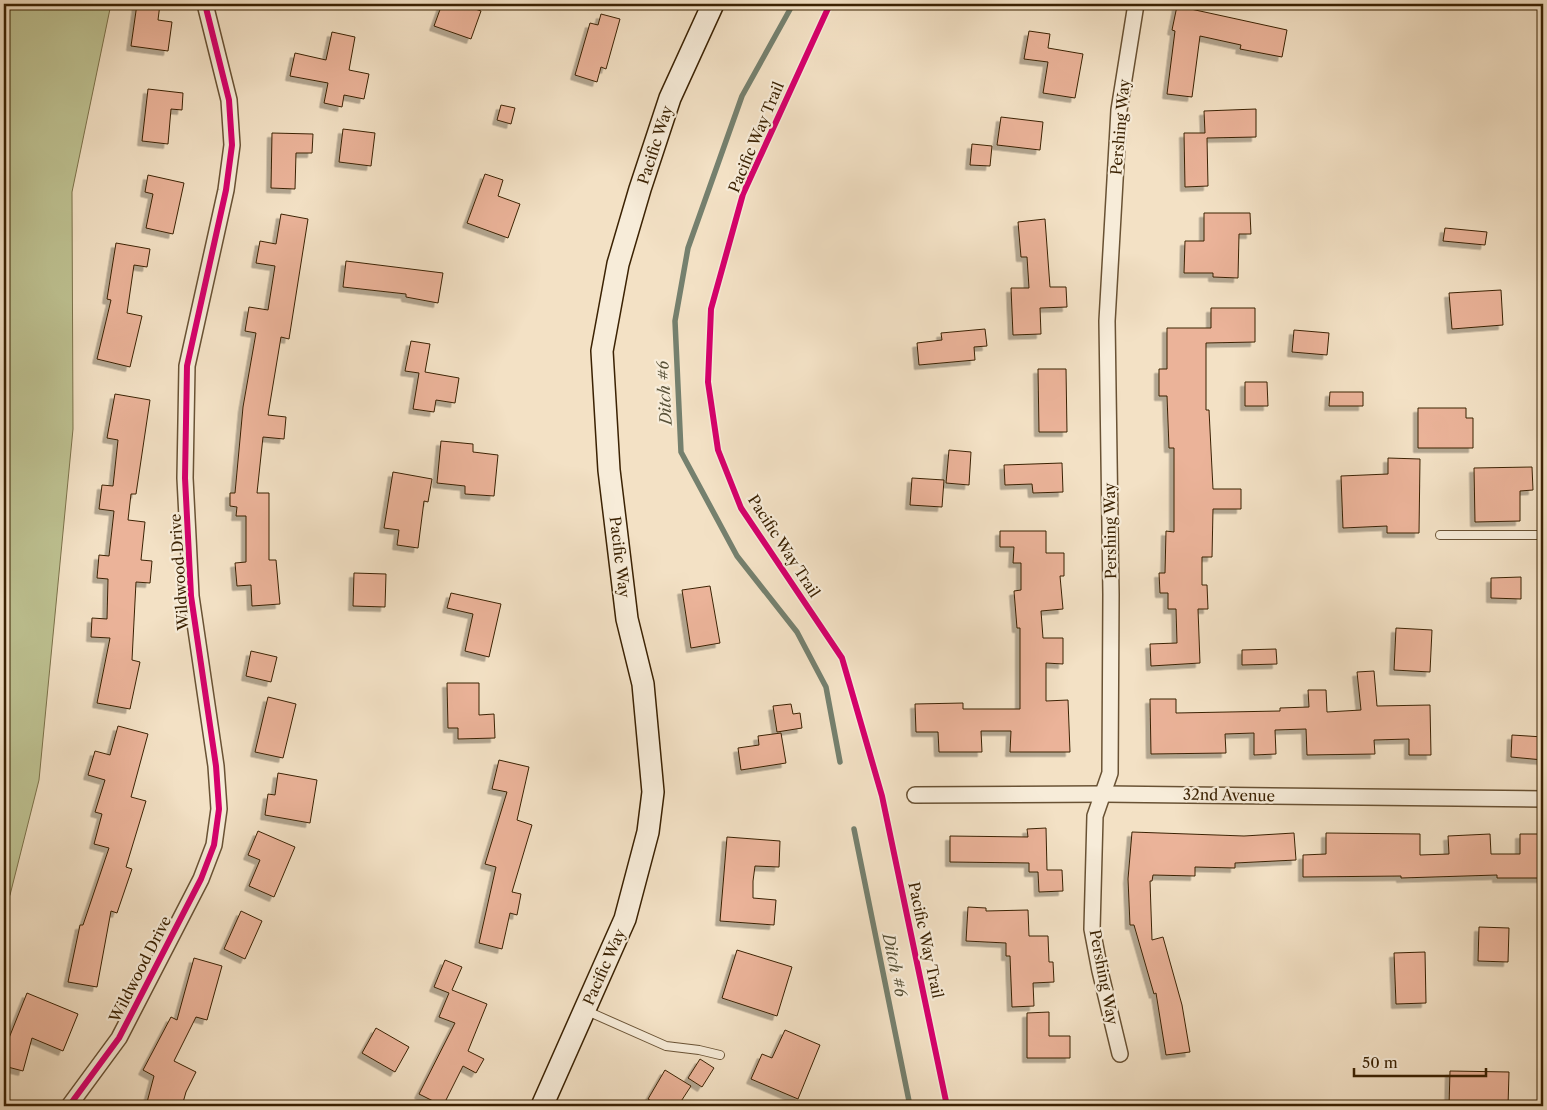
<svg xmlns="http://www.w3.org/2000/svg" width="1547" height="1110" viewBox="0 0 1547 1110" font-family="'Libre Caslon Text',serif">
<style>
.green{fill:#bec292;stroke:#7c724a}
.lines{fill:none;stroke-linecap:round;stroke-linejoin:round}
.stream{stroke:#75806e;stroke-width:5.5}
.building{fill:#ebb399;stroke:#3b2203;filter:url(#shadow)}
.service-casing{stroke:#695234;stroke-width:10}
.minor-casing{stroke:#695234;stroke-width:18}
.secondary-casing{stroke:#3b2203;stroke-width:24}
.service{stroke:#f7ecd9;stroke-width:8}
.minor{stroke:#f7ecd9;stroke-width:15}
.secondary{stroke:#f7ecd9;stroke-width:21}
.cycleway-casing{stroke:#f7ecd9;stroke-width:9}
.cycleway{stroke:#d6006c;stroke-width:6}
.labels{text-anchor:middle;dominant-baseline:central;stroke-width:4.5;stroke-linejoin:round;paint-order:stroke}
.street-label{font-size:15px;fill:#3b2203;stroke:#f7ecd9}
.water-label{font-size:16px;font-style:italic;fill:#585138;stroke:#f7ecd9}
</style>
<defs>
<filter id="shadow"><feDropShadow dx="-4.5" dy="4.5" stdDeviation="0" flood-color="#0004"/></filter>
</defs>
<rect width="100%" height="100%" fill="#f3e1c5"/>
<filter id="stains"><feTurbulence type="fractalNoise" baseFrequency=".004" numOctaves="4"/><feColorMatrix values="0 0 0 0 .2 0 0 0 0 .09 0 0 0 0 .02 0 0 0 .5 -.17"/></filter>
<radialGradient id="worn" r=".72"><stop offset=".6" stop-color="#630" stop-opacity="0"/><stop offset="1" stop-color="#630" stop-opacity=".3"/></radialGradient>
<polygon class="green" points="4,4 111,4 72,192 73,429 39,780 10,895 4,906"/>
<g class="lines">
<g class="stream">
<polyline points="793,4 742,96 688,248 675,321 681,452 737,556 797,632 826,687 840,762"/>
<polyline points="854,829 910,1106"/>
</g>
</g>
<g class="building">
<polygon points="137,4 160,4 158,20 172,22 168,51 131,46"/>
<polygon points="442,4 461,4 481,11 471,39 434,26"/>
<polygon points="1177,6 1287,30 1282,57 1240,49 1241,45 1200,36 1192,97 1167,94 1175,31 1172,30"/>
<polygon points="601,14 620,19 606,69 601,67 597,82 575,75 590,23 598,25"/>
<polygon points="1029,31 1050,34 1048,48 1083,54 1075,98 1043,93 1048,62 1024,59"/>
<polygon points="332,32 355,37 349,70 369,74 364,99 344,95 342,107 324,103 328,83 290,76 295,53 326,60"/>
<polygon points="148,89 183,93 182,110 171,109 168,144 142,141"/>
<polygon points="501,105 515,108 511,124 497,120"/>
<polygon points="1256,109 1256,137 1207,138 1208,186 1185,187 1184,133 1205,133 1204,111"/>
<polygon points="1001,117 1043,122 1040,150 997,145"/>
<polygon points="343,129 375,133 371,166 339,162"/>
<polygon points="272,133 313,134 312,153 296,153 295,189 271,188"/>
<polygon points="972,144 992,146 990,166 970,165"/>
<polygon points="485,174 503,180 498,196 520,204 508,238 467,223"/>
<polygon points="148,175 184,183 173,234 146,228 153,194 145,192"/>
<polygon points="1204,213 1250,213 1251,234 1239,234 1238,278 1213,277 1213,273 1184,273 1185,241 1204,241"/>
<polygon points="281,214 308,219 289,339 281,337 268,415 286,417 284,439 263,437 257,493 269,493 269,560 276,560 280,604 252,606 251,585 237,586 235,563 246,562 246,516 236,516 237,507 230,506 230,493 235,493 243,407 256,333 245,331 249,307 268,310 275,266 256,263 260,241 276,244"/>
<polygon points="1045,219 1050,287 1066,287 1067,307 1040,308 1041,334 1013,335 1011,288 1029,288 1027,257 1021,257 1018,222"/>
<polygon points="1445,228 1487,232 1485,245 1443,241"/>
<polygon points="116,243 150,249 147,267 134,265 127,313 142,316 130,367 97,359 111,300 107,299"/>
<polygon points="346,261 443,273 438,303 406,297 406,294 343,287"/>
<polygon points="1501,290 1503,325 1452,329 1449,293"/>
<polygon points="1211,308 1255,308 1255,342 1206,343 1206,410 1209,410 1213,489 1241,489 1241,509 1213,509 1212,557 1202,557 1202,585 1207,585 1208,609 1198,609 1200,663 1151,666 1150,644 1177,643 1176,609 1168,609 1168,593 1160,593 1159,573 1165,573 1166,531 1174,532 1174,448 1169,448 1167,396 1159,396 1159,369 1167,369 1167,328 1211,328"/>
<polygon points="985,329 987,346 974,347 975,360 919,365 917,343 942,340 941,333"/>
<polygon points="1294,330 1329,333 1327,355 1292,352"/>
<polygon points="411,341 430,344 425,372 459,378 455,403 436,400 434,412 413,409 419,373 405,371"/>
<polygon points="1038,369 1066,369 1067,432 1039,432"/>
<polygon points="1245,382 1267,382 1268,406 1245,406"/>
<polygon points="1330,392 1363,392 1363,406 1329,406"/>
<polygon points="115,394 150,400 136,494 131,494 128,520 145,522 141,560 152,561 150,583 136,582 132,660 140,662 130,709 97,703 110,638 91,637 92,618 107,619 108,579 97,578 99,555 109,556 114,511 99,509 102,485 113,486 118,440 107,438"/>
<polygon points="1418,408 1466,408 1466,418 1473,418 1473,448 1418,448"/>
<polygon points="441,441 473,444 473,452 498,455 494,496 465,494 465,486 437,483"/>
<polygon points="949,450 971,452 969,485 946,483"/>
<polygon points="1388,458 1420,459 1419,533 1387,533 1387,526 1343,528 1341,476 1388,474"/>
<polygon points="1062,463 1063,492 1033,493 1032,484 1005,485 1004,465"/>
<polygon points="1532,467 1533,490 1520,491 1520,521 1475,522 1474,468"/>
<polygon points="393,472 432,479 428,502 424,501 418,548 397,545 399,530 384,528"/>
<polygon points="912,478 944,480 942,507 910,505"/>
<polygon points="1000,531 1046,531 1046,553 1064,553 1064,576 1060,576 1063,609 1041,611 1043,638 1063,638 1063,664 1046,663 1046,701 1068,700 1070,752 1010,752 1011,731 981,731 982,752 939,752 938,732 916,732 915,704 963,703 963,709 1020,709 1020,628 1017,628 1014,591 1021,590 1021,563 1013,563 1014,547 1000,547"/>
<polygon points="354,573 386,574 385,607 353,606"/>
<polygon points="1521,577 1521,599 1491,598 1491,578"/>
<polygon points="710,586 720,643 691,648 682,590"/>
<polygon points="451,593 501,604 489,657 465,651 473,614 447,608"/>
<polygon points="1396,628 1432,630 1430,672 1394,670"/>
<polygon points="1276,649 1277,664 1242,665 1242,650"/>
<polygon points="251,651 277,657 271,682 246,676"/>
<polygon points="1374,671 1377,706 1430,705 1431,755 1409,755 1409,739 1374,740 1375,754 1307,755 1306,729 1275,730 1276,754 1254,755 1254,733 1225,734 1226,753 1151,754 1150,699 1176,699 1176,713 1280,711 1280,708 1309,707 1308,690 1326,690 1327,712 1361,710 1357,672"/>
<polygon points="447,683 479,683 479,715 494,714 495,738 458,739 458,728 448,728"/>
<polygon points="268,697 296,704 283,758 255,752"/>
<polygon points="791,704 793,714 800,713 802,728 777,732 773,706"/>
<polygon points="118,726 148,734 131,797 146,801 126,867 132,869 117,913 111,911 97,987 68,982 80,925 83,925 109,848 94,844 102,814 95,812 105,780 88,775 95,751 110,755"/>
<polygon points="781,733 786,763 741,770 738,748 759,745 758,736"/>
<polygon points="1512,735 1543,737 1543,760 1511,757"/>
<polygon points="499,760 529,767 517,820 532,825 512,892 521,894 517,915 510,913 502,949 479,943 496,867 485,864 507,792 492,789"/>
<polygon points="278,773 317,780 310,823 265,815 268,794 275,795"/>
<polygon points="1046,828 1047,870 1062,870 1063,891 1039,892 1038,872 1029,872 1029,863 950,862 950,836 1028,837 1027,829"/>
<polygon points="258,831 295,847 274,897 249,886 260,860 248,855"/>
<polygon points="1132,832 1244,836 1294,833 1296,860 1235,863 1235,868 1195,867 1195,876 1153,875 1152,881 1150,881 1152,940 1163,937 1182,1005 1190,1052 1166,1055 1156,993 1154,994 1134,925 1130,925 1128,879"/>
<polygon points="1326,833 1420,834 1420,855 1449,854 1448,836 1490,834 1491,854 1520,854 1520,834 1541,834 1542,878 1497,878 1497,875 1401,878 1401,876 1303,877 1303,855 1326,854"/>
<polygon points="727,837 780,841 779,867 755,866 753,881 753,898 776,900 774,925 720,921"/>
<polygon points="968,907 986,908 986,911 1028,910 1029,936 1048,936 1049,962 1053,962 1054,982 1033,983 1034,1006 1012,1007 1010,956 1006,956 1006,943 966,941"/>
<polygon points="241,911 262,921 245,959 224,949"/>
<polygon points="1479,927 1509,928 1508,962 1478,961"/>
<polygon points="737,950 792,967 777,1016 722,998"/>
<polygon points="1425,952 1426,1003 1396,1004 1394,953"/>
<polygon points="194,958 222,966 207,1020 196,1017 174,1061 196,1072 186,1092 182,1106 146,1106 154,1076 143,1070 171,1017 177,1020"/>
<polygon points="445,960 462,967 452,990 487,1004 468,1051 484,1059 476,1073 463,1066 443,1106 419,1094 455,1023 439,1017 449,993 434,987"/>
<polygon points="27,993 78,1014 63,1051 32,1038 23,1071 4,1066 4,1042 7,1043"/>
<polygon points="1049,1012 1049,1036 1070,1036 1070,1058 1027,1058 1027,1013"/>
<polygon points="376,1028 409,1047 395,1072 362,1053"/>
<polygon points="785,1030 820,1045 798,1099 751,1079 762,1054 772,1058"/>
<polygon points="700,1059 714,1068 702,1087 688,1078"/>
<polygon points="665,1070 691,1086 678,1106 660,1106 648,1099"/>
<polygon points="1450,1071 1509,1072 1508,1106 1449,1106"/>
</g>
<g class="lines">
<g class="service-casing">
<g id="service">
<polyline points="1440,535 1543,535"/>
<polyline points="587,1011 666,1046 699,1050 720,1055"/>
</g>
</g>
<g class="minor-casing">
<g id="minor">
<polyline points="915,795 1104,794 1543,799"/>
<polyline points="1120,1054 1100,971 1092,929 1095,816 1110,773 1111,594 1107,321 1119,110 1136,4"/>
<polyline points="69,1106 119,1038 201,879 214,845 219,809 216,766 191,596 185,478 187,366 226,190 232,145 229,100 205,4"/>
</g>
</g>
<g class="secondary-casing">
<polyline id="secondary" points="542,1106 625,919 648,832 653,792 643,684 627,619 609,470 602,351 618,264 640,189 670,98 713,4"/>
</g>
<use href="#service" class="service"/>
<use href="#minor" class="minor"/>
<use href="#secondary" class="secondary"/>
<g class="cycleway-casing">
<g id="cycleway">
<polyline points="830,4 743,194 711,309 708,382 718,450 741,508 842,658 882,796 947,1106"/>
<polyline points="69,1106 119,1038 201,879 214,845 219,809 216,766 191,596 185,478 187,366 226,190 232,145 229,100 205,4"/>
</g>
</g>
<use href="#cycleway" class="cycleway"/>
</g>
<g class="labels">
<g class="street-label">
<text transform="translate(1120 127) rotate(-85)">Pershing Way</text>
<text transform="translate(756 137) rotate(-67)">Pacific Way Trail</text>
<text transform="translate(655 145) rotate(-72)">Pacific Way</text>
<text transform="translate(1110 531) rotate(-91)">Pershing Way</text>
<text transform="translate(784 546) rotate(57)">Pacific Way Trail</text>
<text transform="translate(620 557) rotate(83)">Pacific Way</text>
<text transform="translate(179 572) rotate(-94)">Wildwood Drive</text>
<text transform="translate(1229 795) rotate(1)">32nd Avenue</text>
<text transform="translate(926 940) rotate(78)">Pacific Way Trail</text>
<text transform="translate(604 967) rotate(-66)">Pacific Way</text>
<text transform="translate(140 969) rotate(-63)">Wildwood Drive</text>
<text transform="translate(1104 977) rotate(79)">Pershing Way</text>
</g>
<g class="water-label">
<text transform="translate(664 393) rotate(-93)">Ditch #6</text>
<text transform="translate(895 965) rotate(78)">Ditch #6</text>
</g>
</g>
<rect width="1547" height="1110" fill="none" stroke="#f3e1c5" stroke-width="20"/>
<rect x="5" y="5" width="1537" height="1100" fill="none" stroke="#3b2203" stroke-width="2.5"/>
<rect x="10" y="10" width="1527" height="1090" fill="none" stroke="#3b2203"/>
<path d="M1354 1068v8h132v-8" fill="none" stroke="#3b2203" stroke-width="2.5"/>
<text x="1362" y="1068" font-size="15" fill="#3b2203" stroke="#f7ecd9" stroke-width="4" paint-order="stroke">50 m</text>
<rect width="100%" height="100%" filter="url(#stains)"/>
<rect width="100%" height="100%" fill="url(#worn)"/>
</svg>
